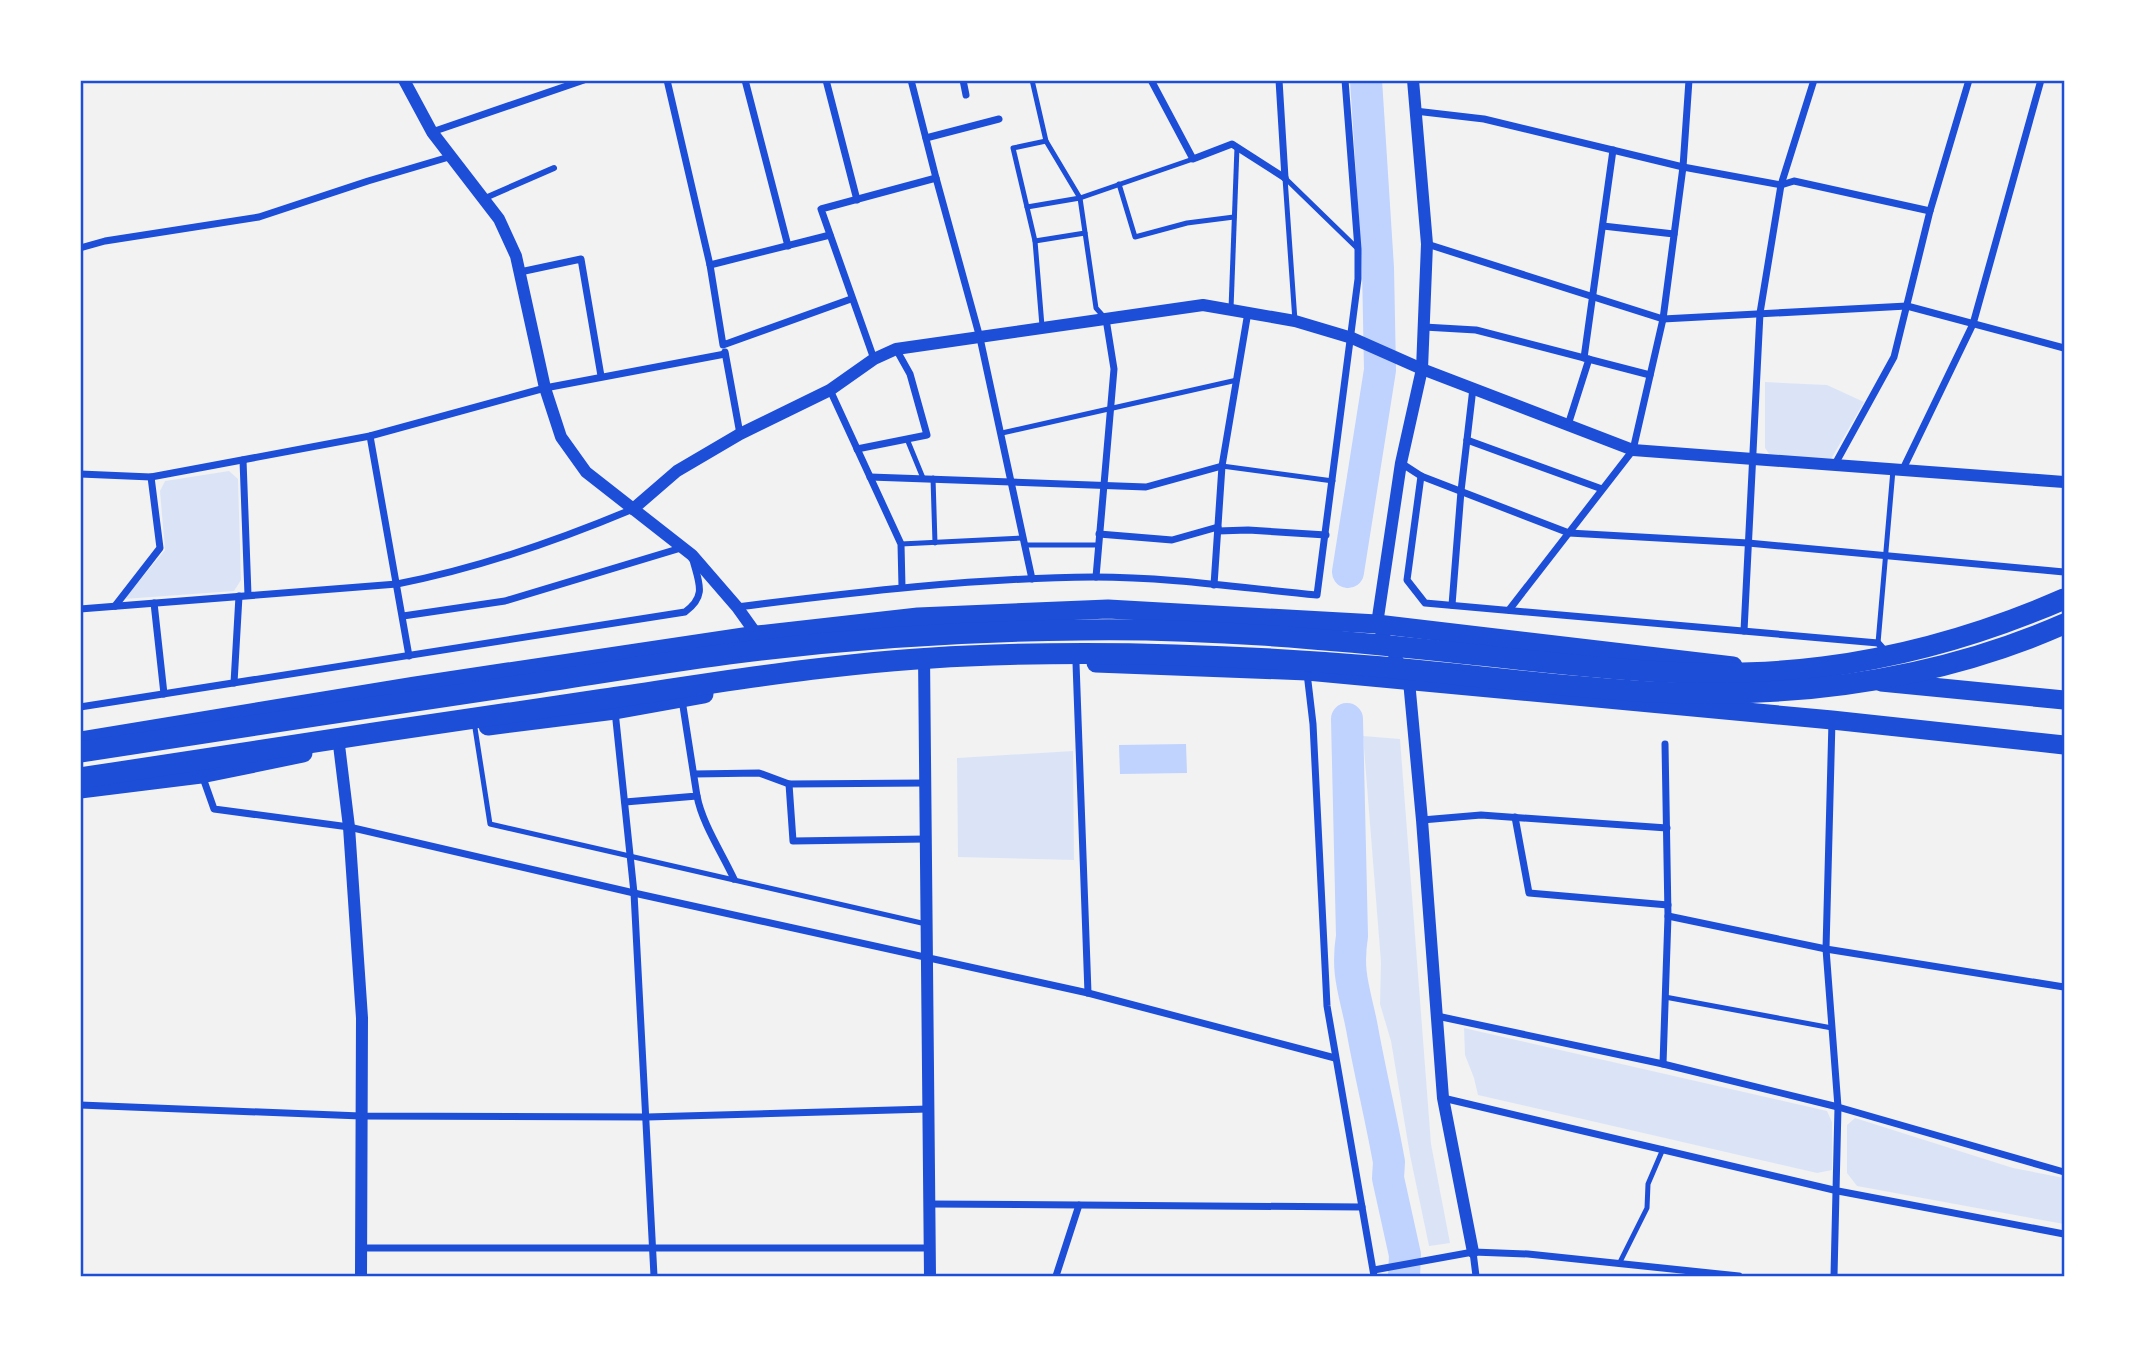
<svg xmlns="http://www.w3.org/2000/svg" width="2145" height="1357" viewBox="0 0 2145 1357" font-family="'Fira Sans',sans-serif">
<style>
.green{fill:#dbe4f7}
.water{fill:#bfd3fe}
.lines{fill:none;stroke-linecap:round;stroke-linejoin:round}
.river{stroke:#bfd3fe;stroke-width:32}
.service{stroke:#1d4ed8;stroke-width:5}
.pedestrian{stroke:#1d4ed8;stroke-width:6}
.minor{stroke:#1d4ed8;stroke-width:7}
.tertiary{stroke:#1d4ed8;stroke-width:12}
.trunk{stroke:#1d4ed8;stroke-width:19}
.motorway{stroke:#1d4ed8;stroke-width:21}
.neatline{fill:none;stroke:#1d4ed8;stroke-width:2.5}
</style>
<rect width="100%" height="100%" fill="#f2f2f2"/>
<g class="green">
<polygon points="1765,382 1827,385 1864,402 1831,459 1770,455 1765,448"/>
<polygon points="229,471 238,479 241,580 234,591 124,599 165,550 160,491 165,481"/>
<polygon points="1363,736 1400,739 1431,1144 1450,1243 1429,1246 1410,1155 1391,1041 1380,1004 1381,962"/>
<polygon points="1073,751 1074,860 958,857 957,758"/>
<polygon points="1464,1028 1827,1111 1832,1122 1832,1170 1817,1173 1478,1095 1474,1078 1465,1055"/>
<polygon points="1855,1118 2013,1168 2064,1178 2064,1224 1857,1186 1847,1173 1847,1125"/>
</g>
<polygon class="water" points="1186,744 1187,773 1120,774 1119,745"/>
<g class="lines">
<g class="river">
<polyline points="1348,572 1380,370 1378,268 1366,80"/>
<path d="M 1347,719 L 1352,936 C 1346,974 1355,992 1362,1028 C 1370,1073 1381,1117 1389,1162 L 1388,1178 L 1405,1255 L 1404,1276"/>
</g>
<g class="service">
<polyline points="1032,80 1046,141 1080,198 1096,308 1104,317"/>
<polyline points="1285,178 1295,321"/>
<polyline points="1285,178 1358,249"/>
<polyline points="1119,184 1135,237 1187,223 1234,217"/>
<polyline points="1027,207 1080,198 1193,159"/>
<polyline points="1035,241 1085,233"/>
<polyline points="1231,309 1237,147"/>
<polyline points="1042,326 1035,241 1013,148 1046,141"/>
<polyline points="1002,433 1237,380"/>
<polyline points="907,439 923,478"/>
<polyline points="1222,466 1333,481"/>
<polyline points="933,478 935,543"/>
<polyline points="901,544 1023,538"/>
<polyline points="1025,545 1098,545"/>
<polyline points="1878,643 1893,470"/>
<polyline points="475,728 490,824 926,924"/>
<polyline points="1665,997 1832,1028"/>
<polyline points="1619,1264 1647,1208 1648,1184 1663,1149"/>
</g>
<polyline class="pedestrian" points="483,199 554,168"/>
<g class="minor">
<polyline points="667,80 710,265 723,345 851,299"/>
<polyline points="745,80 788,246"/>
<polyline points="826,80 857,200"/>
<polyline points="911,80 936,178"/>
<polyline points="963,80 966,95"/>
<polyline points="1151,80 1193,159 1232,144 1285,178"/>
<polyline points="1279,80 1285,178"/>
<polyline points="1415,111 1484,119 1683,167 1781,185 1794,181 1930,211"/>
<polyline points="432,132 584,80"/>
<polyline points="926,138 999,119"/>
<polyline points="1603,226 1674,234"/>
<polyline points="1427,244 1663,319 1907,306 2064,348"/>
<polyline points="80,248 105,241 259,217 368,181 449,157"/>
<polyline points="710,265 830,235"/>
<polyline points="520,272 581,259 601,376"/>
<polyline points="1424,327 1476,330 1650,375"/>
<polyline points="725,352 740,434"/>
<polyline points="1584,358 1613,150"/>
<polyline points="874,359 821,209 936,178 980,338 1032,579"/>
<polyline points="830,390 901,544 902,587"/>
<polyline points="1568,425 1589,359"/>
<polyline points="370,436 409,656"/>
<polyline points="1467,440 1602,489"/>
<polyline points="857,449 927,435 910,374 896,349"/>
<polyline points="243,460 248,595"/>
<polyline points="1401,463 1421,476 1569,533 1748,543 2064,572"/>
<polyline points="1834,466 1894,357 1930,211 1969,80"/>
<polyline points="1902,471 1973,324 2041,80"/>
<polyline points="80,474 151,477 370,436 545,388 725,354"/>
<polyline points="1421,476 1407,580 1425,603 1878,643 1886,652"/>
<polyline points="870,477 1146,487 1222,466"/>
<polyline points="1218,531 1248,530 1326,535"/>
<polyline points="1099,534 1172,540 1218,527"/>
<polyline points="1096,577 1114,369 1106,319"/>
<polyline points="1214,585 1222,466 1248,312"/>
<polyline points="154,603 164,694"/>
<polyline points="1452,605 1461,491 1473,388"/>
<polyline points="115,606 160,548 151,477"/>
<path d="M 737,607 C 856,592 974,578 1094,577 C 1169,577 1243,588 1317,595 L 1358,279 L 1358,249 L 1345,80"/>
<path d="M 80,609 L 397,584 C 475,569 559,540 633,509"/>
<polyline points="1509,610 1633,450 1663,319 1683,167 1689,80"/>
<polyline points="403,616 505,601 681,548"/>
<polyline points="1744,631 1760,313 1781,185 1814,80"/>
<polyline points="1076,663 1088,993"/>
<polyline points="1307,673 1313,724 1327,1006 1374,1276"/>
<polyline points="234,683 239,596"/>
<path d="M 80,707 L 685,612 C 707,596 699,583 693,560"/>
<polyline points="615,711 634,893 654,1276"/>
<polyline points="1832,721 1826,949 1838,1107 1834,1276"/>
<polyline points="694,774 759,773 789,784 926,783"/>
<polyline points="202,775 214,809 349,827 634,893 1088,993 1335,1058"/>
<polyline points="789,784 793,841 926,839"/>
<path d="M 697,796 C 702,823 722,853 734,879"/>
<polyline points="625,802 697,796 682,700"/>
<polyline points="1515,817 1529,893 1668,905"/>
<polyline points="1422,820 1481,815 1667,828"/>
<polyline points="1668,916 1826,949 2064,987"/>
<polyline points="1437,1016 1663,1064 1838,1107 2064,1172"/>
<polyline points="1663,1064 1668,916 1665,744"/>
<polyline points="1443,1098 1838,1191 2064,1234"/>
<polyline points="80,1105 361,1116 647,1117 928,1109"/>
<polyline points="929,1204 1362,1207"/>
<polyline points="361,1248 930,1248"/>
<polyline points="1473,1252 1476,1276"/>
<polyline points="1374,1270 1473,1252 1528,1254 1739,1276"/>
<polyline points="1056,1276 1079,1205"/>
</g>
<g class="tertiary">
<polyline points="404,80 432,132 499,219 516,256 545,388 561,437 586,472 692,555 737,607 757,635"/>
<polyline points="1413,80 1427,244 1422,369 1401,463 1377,624 1409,681 1422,820 1443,1098 1473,1252"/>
<polyline points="633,509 677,471 740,434 830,390 874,359 896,349 1203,305 1295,321 1352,338 1422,369 1633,450 2064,482"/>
<polyline points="924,655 930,1276"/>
<polyline points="339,745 349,827 362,1018 361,1276"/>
</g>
<g class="trunk">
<polyline points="1096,663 1307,671 1832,720 2064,745"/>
<polyline points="1881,682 2064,700"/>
<polyline points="488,726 615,710 704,694"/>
<polyline points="80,741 414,686 757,635 918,617 1108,609 1377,624 1733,666"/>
<polyline points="80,789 201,774 303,753"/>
</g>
<g class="motorway">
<path d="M 80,752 C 230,729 379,706 529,684 C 595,674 661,663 728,654 C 844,639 963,631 1080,630 C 1204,628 1328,639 1451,652 C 1574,665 1700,683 1823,667 C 1908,656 1986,633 2064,599"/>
<path d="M 80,778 C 253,751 425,725 598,700 C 721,682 844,661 968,656 C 1102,650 1236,655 1370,666 C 1454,673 1537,684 1621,690 C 1771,701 1925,685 2064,624"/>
</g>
</g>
<rect width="2145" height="1357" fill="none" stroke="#ffffff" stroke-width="164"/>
<rect x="82" y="82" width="1981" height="1193" class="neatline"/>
</svg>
